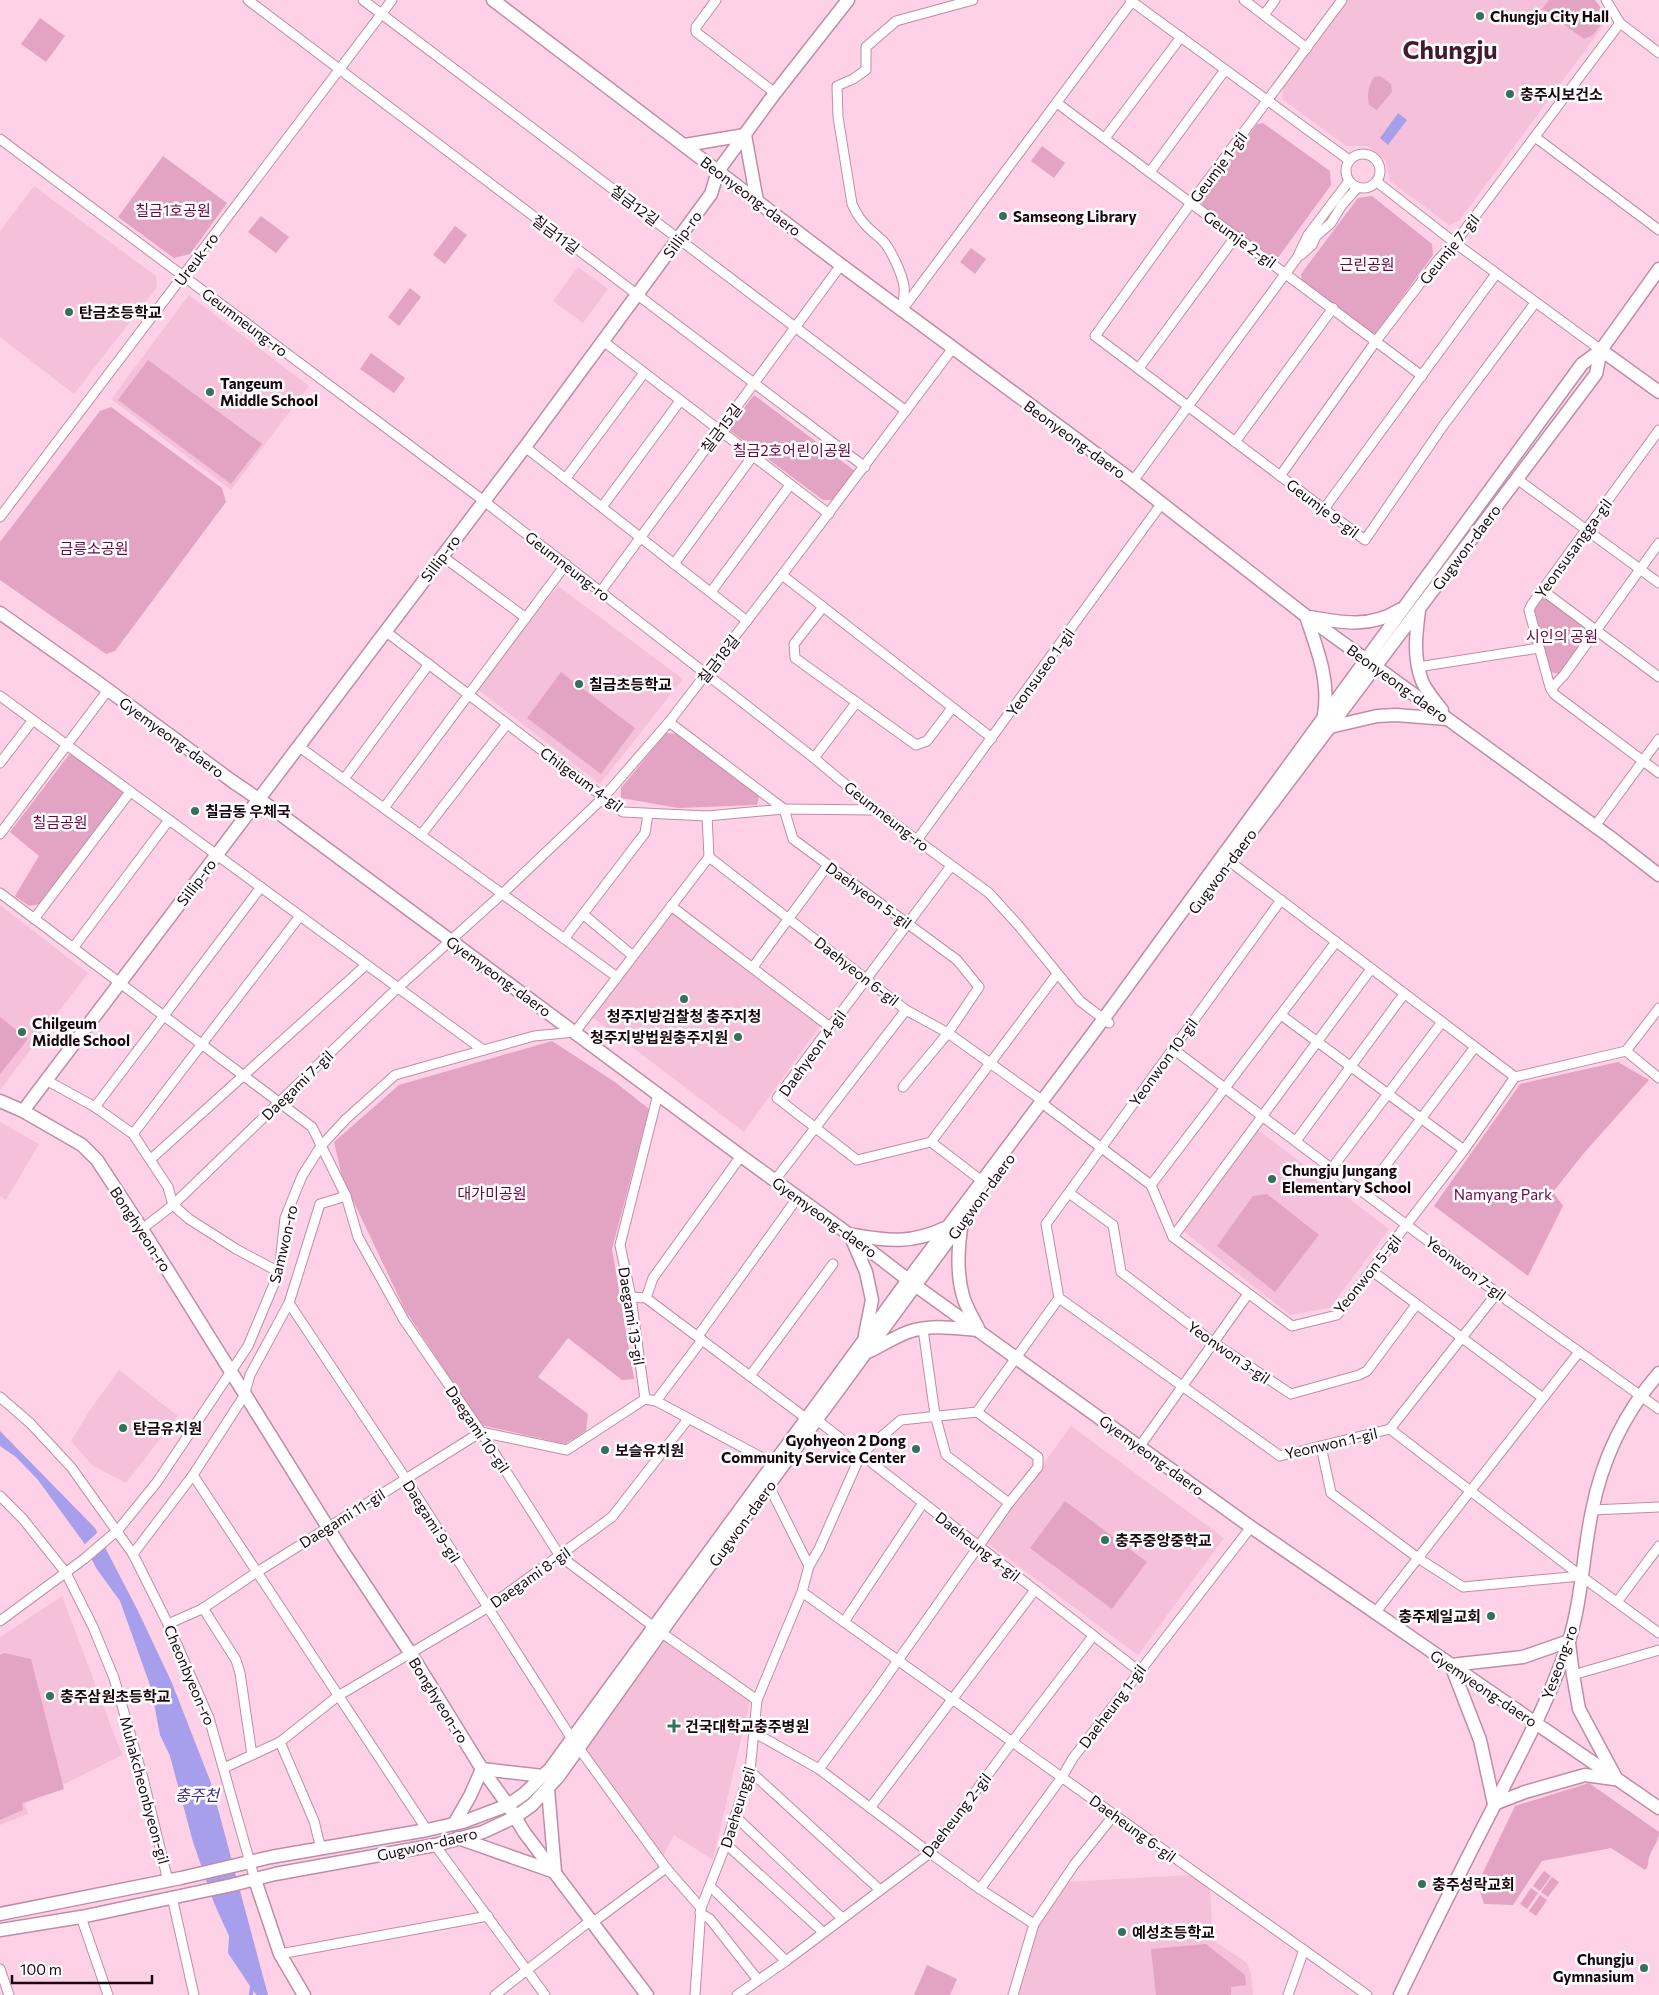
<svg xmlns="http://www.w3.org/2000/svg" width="1659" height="1995" viewBox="0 0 1659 1995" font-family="Commissioner,'Noto Sans KR',sans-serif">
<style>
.built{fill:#f5c1da}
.green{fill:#e2a4c2}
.water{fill:#a79fec}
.pier{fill:#ffd1e7}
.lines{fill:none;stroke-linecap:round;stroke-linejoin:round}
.street-casing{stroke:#c18ca6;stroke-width:11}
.secondary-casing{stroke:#c18ca6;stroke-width:15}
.street{stroke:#fff;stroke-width:9}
.secondary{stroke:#fff;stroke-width:12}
.poi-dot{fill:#34705b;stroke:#fff;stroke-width:2}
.labels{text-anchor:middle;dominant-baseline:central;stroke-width:5;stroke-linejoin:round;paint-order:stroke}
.poi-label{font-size:15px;font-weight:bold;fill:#1a0811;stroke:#fff;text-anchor:start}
.street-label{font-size:15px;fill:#1a0811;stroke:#fff}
.park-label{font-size:15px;fill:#690646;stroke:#fff}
.water-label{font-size:16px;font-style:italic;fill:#402c84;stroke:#fff}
.town-label{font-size:25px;font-weight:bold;fill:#441a31;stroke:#fff}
</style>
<rect width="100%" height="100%" fill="#ffd1e7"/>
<g class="built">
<polygon points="1347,0 1593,0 1606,22 1459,221 1449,225 1390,181 1385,160 1367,146 1346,146 1282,99 1283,87"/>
<polygon points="34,186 156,276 157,287 74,394 0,337 0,231"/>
<polygon points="578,267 608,289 583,323 553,301"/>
<polygon points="189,295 309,386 231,490 111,399"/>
<polygon points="558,586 683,679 600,784 476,688"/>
<polygon points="0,905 88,973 0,1090"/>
<polygon points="672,909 822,1023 744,1132 591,1016"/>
<polygon points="0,1122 39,1144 6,1200 0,1196"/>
<polygon points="1258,1130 1389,1229 1330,1308 1290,1315 1182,1230"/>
<polygon points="119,1370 178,1416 126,1483 93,1466 71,1441 90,1410"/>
<polygon points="1071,1426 1224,1538 1138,1655 986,1542"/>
<polygon points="62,1596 122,1755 25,1804 28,1814 0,1825 0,1637"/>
<polygon points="665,1640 750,1701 713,1860 674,1835 663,1856 586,1750"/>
<polygon points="1209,1874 1213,1940 1247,1963 1251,1973 1253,1995 1014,1995 1034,1924 1063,1882"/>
</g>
<g class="green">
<polygon points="1549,0 1595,0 1607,16 1593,35 1584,39 1542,9"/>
<polygon points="40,18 65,36 46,62 21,44"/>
<path d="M 1380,76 L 1391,84 L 1392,92 L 1377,110 L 1369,105 C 1367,94 1368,87 1374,77 Z"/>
<polygon points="1263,123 1330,171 1331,185 1277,259 1273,259 1204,208 1201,201 1257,124"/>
<polygon points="1042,146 1065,163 1054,178 1031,161"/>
<polygon points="163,156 227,203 190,254 174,258 118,217"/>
<polygon points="1372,196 1432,244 1433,255 1376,333 1371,333 1302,282 1301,274 1358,198"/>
<polygon points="261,216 289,237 276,253 248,232"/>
<polygon points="455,226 467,235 445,264 433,255"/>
<polygon points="971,248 986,259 975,274 960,262"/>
<polygon points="410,288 421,297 399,326 388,317"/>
<polygon points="371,353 405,378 394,393 360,369"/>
<polygon points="148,360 262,444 231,484 118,400"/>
<polygon points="754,395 855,471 833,500 823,500 728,429"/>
<polygon points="111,407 222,488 226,502 115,651 106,654 0,580 0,542 100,411"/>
<polygon points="1543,595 1592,632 1561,674 1549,672 1532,610"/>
<polygon points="561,672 635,728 601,774 527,718"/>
<polygon points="666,733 677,734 759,796 757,805 678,808 621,798 621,788"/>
<polygon points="71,752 124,793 41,904 29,906 15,896 39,856 10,832"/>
<polygon points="0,1017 28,1039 0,1074"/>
<polygon points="552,1041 615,1082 649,1109 612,1249 634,1379 622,1380 568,1338 538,1377 588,1414 586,1431 565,1444 481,1425 405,1310 342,1177 334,1142 399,1085"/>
<polygon points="1618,1062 1649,1080 1584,1153 1553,1192 1563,1206 1528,1276 1434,1206 1520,1084"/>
<polygon points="1267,1194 1319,1235 1275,1292 1217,1246 1253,1196"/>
<polygon points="1065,1501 1147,1562 1112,1609 1030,1548"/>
<polygon points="4,1653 31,1659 64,1789 22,1803 23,1810 0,1820 0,1655"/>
<path d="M 1589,1783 L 1659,1832 C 1659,1842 1653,1846 1650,1855 C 1647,1861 1650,1865 1645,1870 L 1611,1848 L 1542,1861 L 1513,1905 L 1484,1904 L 1480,1891 L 1476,1887 L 1515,1806 Z"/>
<polygon points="1544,1871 1551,1876 1540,1891 1533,1886"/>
<polygon points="1552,1877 1559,1882 1548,1897 1541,1892"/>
<polygon points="1531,1888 1538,1893 1527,1909 1520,1904"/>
<polygon points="1540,1895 1547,1900 1536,1916 1529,1911"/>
<polygon points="1206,1944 1245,1975 1246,1985 1231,1987 1231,1995 1156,1995 1151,1949"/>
<polygon points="927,1965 957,1979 950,1995 914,1995"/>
</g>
<g class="water">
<polygon points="1398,113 1407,120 1388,145 1380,138"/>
<polygon points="0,1431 95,1528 138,1611 172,1683 211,1783 268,1995 257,1995 253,1991 253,1995 249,1995 250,1986 228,1953 229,1936 214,1903 193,1842 170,1756 160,1735 151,1688 120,1601 96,1568 84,1543 38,1480 16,1457 0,1446"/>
</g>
<polygon class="pier" points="99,1531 107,1546 90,1561 83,1546"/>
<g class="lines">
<g class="street-casing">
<g id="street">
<polyline points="248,0 865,467"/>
<polyline points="363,0 906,411"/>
<polyline points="716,0 696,27 696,32 775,93"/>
<polyline points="1130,0 1349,160"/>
<polyline points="1244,0 1307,48"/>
<polyline points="1342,0 1191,203 1095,336 1365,540 1443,426 1535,303"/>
<polyline points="1606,0 1620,23 1659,53"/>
<polyline points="1264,15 1275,0"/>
<polyline points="1057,103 1422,376"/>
<polyline points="1535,137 1659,230"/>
<polyline points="1105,138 1181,37"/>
<polyline points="0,139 484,501 814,758 876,810 989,893 1019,926 1080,1001 1109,1023"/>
<circle cx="1363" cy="171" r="17"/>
<polyline points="1150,172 1225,70"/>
<polyline points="1377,182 1455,243 1601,350"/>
<polyline points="1301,255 1312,245 1316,236 1331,223 1342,205 1358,187"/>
<path d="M 902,310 C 903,303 905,294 904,286 C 902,274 891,249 882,240 C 868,228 860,222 852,204 L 838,117 L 837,86 L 853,79 L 866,70 L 866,47 L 896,21 L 973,0"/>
<polyline points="902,310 1133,0"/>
<polyline points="603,341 829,514"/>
<polyline points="1139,368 1236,236"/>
<polyline points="1659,430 1532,604 1529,610 1550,687 1554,694 1659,773"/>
<polyline points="1235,442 1333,308"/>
<polyline points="525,447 747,621"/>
<polyline points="1280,476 1376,341 1438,260 1461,235 1620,23"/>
<polyline points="566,478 644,373"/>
<polyline points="1517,479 1659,583"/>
<polyline points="1133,481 1297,258 1308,235 1349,181"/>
<polyline points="602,507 680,401"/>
<polyline points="1324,509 1496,274"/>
<polyline points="0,517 392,0"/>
<polyline points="442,556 526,618"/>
<polyline points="674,564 752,457"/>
<polyline points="782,575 992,738"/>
<polyline points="1542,590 1659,677"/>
<polyline points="601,591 841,265"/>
<polyline points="711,592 790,485"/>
<polyline points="823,607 794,644 795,658 916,745 927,741 952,708"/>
<polyline points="385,631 623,812 707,816 784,809 876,810"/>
<polyline points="1418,667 1539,648"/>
<polyline points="1551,689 1564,675 1659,543"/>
<polyline points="0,696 483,1050"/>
<polyline points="669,722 784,809 793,839 957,960 979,987 948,1033 903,1087"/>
<polyline points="298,746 617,977"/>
<polyline points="814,758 856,703"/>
<polyline points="0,763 33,720"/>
<polyline points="344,779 429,664"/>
<polyline points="384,808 566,564"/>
<polyline points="707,816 709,857 906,1010 948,1033 1043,1101"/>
<polyline points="1595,826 1659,739"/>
<polyline points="0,834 108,690"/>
<polyline points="421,835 507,724"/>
<polyline points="917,840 1162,503"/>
<polyline points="1229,861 1515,1077"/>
<polyline points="951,866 777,1098 857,1160 931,1142 1057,974"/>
<polyline points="0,893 312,1127 346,1196 358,1237 404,1320 481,1432 560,1556 654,1627"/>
<polyline points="671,906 830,1027"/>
<polyline points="584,915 633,956"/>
<polyline points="34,919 130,792"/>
<polyline points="564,939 645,833 648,814"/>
<polyline points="73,948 169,820"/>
<polyline points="753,967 828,865"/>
<polyline points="1281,1015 1464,1150"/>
<polyline points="1173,1049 1497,1293 1659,1409"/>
<polyline points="1626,1051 1659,1008"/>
<polyline points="1626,1051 1659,1078"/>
<polyline points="46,1080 95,1107 133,1134 168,1187 173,1205 189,1219 236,1249 279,1272"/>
<polyline points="658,1094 620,1245 631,1297 645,1399 656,1401 774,1464"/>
<polyline points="95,1107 261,887"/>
<polyline points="1047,1107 1151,1185 1173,1237 1292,1326 1337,1315 1464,1150 1515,1077 1626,1051"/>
<polyline points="133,1134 300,916"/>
<polyline points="1296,1141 1404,994"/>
<polyline points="931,1142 982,1181"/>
<polyline points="151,1159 366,965"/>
<polyline points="1332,1168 1442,1022"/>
<polyline points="775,1180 906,1010"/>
<polyline points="1151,1185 1336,942"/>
<polyline points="1069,1193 1113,1225 1121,1272 1214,1343 1291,1394 1359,1375 1367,1371 1416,1305"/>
<polyline points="1365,1193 1475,1047"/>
<polyline points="142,1229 173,1205 390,995 502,894 603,798 669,722 782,575 953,348"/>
<polyline points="1173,1237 1371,969"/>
<polyline points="1372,1271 1543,1398"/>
<polyline points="631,1297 646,1298 807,1419"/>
<polyline points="646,1298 653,1278 741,1156"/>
<polyline points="1059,1298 1280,1456 1390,1429 1497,1293"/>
<polyline points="289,1303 406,1479 572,1739"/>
<polyline points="923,1329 935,1415 946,1455 1009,1503"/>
<polyline points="698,1336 798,1197"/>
<polyline points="750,1376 833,1264"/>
<polyline points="0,1397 30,1423 71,1467 133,1554 168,1624 209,1718 255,1880"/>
<polyline points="656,1401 702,1340"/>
<polyline points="977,1412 1059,1298 1046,1224 1281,900"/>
<polyline points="817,1420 1139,1671"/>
<polyline points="1390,1429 1581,1576 1659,1633"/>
<polyline points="1140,1446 1248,1294"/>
<polyline points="1321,1446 1331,1493 1418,1558 1463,1587 1581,1576"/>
<polyline points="193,1475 427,1830"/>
<polyline points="769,1486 809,1566"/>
<polyline points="0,1496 23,1519 66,1573 93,1627 114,1678 143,1778 168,1881"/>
<polyline points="1592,1510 1659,1507"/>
<polyline points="133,1554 193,1475 244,1396 250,1375 289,1303 320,1204 346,1196"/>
<polyline points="802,1592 1367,1995"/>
<polyline points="1617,1602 1659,1546"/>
<polyline points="203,1608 236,1660 240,1673 252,1755"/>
<polyline points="1375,1613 1579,1352"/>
<polyline points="0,1621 84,1559 118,1530 157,1482 248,1346 279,1272 285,1218 302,1176 321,1146 346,1119 395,1075 534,1036 575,1032 709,857"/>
<polyline points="844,1622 923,1503"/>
<polyline points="168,1624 202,1609 257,1572 481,1432 567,1450 645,1399"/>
<polyline points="662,1633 757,1700"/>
<polyline points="1573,1675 1659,1650"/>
<polyline points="755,1733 819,1769 930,1853 980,1889 1034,1924"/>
<polyline points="280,1742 314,1821 321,1849"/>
<polyline points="578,1747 666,1868 701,1908"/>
<polyline points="224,1768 280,1742 338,1696 487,1608 612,1517 688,1419"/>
<polyline points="819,1769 875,1693 1009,1503 1038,1467 1038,1457 977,1412"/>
<polyline points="750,1771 880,1890"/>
<polyline points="870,1808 1035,1590"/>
<polyline points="735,1816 842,1918"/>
<polyline points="726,1844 823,1932"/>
<polyline points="435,1845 545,1995"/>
<polyline points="710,1886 786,1961"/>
<polyline points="980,1889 1062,1777 1073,1758 1251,1527"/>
<polyline points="172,1897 194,1995"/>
<polyline points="700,1913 710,1919 758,1980"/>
<polyline points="81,1917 108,1995"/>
<polyline points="592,1923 666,1868"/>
<polyline points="280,1954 488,1916"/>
<polyline points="0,1969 9,1995"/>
<polyline points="495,1995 590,1921"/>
<polyline points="695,1995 701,1908 726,1844 750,1771 757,1700 802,1592 809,1566 819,1549 861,1454 901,1420 977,1412"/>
<polyline points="737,1995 786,1961 930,1853 1012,1742 1093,1636"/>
<polyline points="1013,1995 1034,1924 1074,1865 1114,1815"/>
<polyline points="1288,1995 1304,1950"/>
</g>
</g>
<g class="secondary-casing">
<g id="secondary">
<polyline points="493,0 841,265 1133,481 1306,616 1610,837 1659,875"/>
<polyline points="745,135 757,201"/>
<polyline points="685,145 745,135"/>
<polyline points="1601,350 1659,392"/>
<path d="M 1419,610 C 1416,634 1413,657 1422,681 C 1426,691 1435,701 1442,710"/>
<polyline points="0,613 96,681 232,781 276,811 741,1156 850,1235 916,1286 1251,1527 1659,1808"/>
<path d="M 1306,616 C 1317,649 1330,680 1324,715"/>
<path d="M 1310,617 C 1342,623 1371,628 1399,610"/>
<polyline points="1330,727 1377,716 1396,715 1447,719"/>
<polyline points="1240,846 1596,374 1601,350"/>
<polyline points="0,1101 23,1111 82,1145 97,1160 142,1229 342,1550 411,1654 482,1769 508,1805 524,1832 647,1995"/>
<polyline points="23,1111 525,447 711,194 718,171 775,93 848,0"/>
<path d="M 962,1222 C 958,1246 956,1272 963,1296 C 966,1307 973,1318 978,1328"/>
<path d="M 853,1235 C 888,1241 912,1244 945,1228"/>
<polyline points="851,1237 866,1272 872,1300 865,1335"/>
<path d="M 870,1351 C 882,1345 895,1337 908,1332 C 930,1324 954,1328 977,1330"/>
<polyline points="1569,1643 1573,1675 1579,1709 1615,1776"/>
<polyline points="1451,1665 1480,1740 1494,1804"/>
<polyline points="1451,1665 1523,1657 1569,1641"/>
<polyline points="1494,1804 1525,1792 1585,1775 1614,1779"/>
<polyline points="454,1824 470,1796 482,1769 543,1776"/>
<polyline points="458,1838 555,1872 548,1789"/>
<polyline points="255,1880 280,1954 304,1995"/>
<polyline points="0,1914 181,1878 271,1857 427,1830 463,1822 508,1805 524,1794 550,1769 908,1280 1102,1021 1582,364 1601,350 1659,269"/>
<polyline points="0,1930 81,1917 232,1885 275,1874 435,1845 483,1832 515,1817 532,1805 558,1777 677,1610 950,1238"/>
<path d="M 1400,1995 C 1431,1930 1463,1866 1496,1802 C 1522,1750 1551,1697 1569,1641 C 1582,1599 1583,1553 1592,1511 C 1602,1460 1625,1412 1659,1373"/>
</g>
</g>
<use href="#street" class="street"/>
<use href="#secondary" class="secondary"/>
</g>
<g class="poi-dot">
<circle cx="1480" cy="16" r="5"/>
<circle cx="1510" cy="94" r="5"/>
<circle cx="1003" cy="216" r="5"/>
<circle cx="69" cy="312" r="5"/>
<circle cx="210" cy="392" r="5"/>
<circle cx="579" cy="684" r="5"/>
<circle cx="195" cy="811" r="5"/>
<circle cx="684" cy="999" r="5"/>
<circle cx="22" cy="1032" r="5"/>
<circle cx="738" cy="1037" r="5"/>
<circle cx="1272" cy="1179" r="5"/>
<circle cx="123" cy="1428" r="5"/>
<circle cx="916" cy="1449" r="5"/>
<circle cx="605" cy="1450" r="5"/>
<circle cx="1105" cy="1540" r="5"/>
<circle cx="1491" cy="1616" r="5"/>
<circle cx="50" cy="1696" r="5"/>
<path d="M671.5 1718.5h5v5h5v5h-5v5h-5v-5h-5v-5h5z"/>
<circle cx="1422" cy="1884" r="5"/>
<circle cx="1122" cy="1932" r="5"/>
<circle cx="1644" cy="1968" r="5"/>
</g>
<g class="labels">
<g class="poi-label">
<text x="1490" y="16">Chungju City Hall</text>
<text x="1520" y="94">충주시보건소</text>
<text x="1013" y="216">Samseong Library</text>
<text x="79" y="312">탄금초등학교</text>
<text x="220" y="383">Tangeum<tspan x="220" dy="17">Middle School</tspan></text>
<text x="589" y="684">칠금초등학교</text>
<text x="205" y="811">칠금동 우체국</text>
<text x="684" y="1016" text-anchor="middle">청주지방검찰청 충주지청</text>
<text x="32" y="1023">Chilgeum<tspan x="32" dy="17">Middle School</tspan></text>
<text x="728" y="1037" text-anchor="end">청주지방법원충주지원</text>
<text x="1282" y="1170">Chungju Jungang<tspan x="1282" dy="17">Elementary School</tspan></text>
<text x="133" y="1428">탄금유치원</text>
<text x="906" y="1440" text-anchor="end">Gyohyeon 2 Dong<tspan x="906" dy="17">Community Service Center</tspan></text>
<text x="615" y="1450">보슬유치원</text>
<text x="1115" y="1540">충주중앙중학교</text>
<text x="1481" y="1616" text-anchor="end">충주제일교회</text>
<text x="60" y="1696">충주삼원초등학교</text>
<text x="685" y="1726">건국대학교충주병원</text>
<text x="1432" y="1884">충주성락교회</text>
<text x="1132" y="1932">예성초등학교</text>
<text x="1634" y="1959" text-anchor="end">Chungju<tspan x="1634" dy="17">Gymnasium</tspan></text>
</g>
<g class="street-label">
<text transform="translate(1218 167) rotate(-53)">Geumje 1-gil</text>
<text transform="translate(751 196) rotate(37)">Beonyeong-daero</text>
<text transform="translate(635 205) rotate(37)">칠금12길</text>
<text transform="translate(556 234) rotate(37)">칠금11길</text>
<text transform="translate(682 234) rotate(-54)">Sillip-ro</text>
<text transform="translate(1240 239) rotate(36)">Geumje 2-gil</text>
<text transform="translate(1449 249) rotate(-51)">Geumje 7-gil</text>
<text transform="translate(196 259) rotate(-53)">Ureuk-ro</text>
<text transform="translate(245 322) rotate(37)">Geumneung-ro</text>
<text transform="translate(721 428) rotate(-53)">칠금15길</text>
<text transform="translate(1075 439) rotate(36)">Beonyeong-daero</text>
<text transform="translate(1323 508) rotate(37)">Geumje 9-gil</text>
<text transform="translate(1466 547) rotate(-53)">Gugwon-daero</text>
<text transform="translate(1573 548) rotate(-54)">Yeonsusangga-gil</text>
<text transform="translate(440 558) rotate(-53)">Sillip-ro</text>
<text transform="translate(568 566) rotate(38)">Geumneung-ro</text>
<text transform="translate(718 659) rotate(-52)">칠금18길</text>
<text transform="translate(1040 672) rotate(-54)">Yeonsuseo 1-gil</text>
<text transform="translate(1398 683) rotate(36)">Beonyeong-daero</text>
<text transform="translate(172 737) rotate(36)">Gyemyeong-daero</text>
<text transform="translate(582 779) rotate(36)">Chilgeum 4-gil</text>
<text transform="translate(887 816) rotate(38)">Geumneung-ro</text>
<text transform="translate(1222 871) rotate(-53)">Gugwon-daero</text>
<text transform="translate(196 882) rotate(-53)">Sillip-ro</text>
<text transform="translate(869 895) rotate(36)">Daehyeon 5-gil</text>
<text transform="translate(857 971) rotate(38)">Daehyeon 6-gil</text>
<text transform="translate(499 976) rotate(36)">Gyemyeong-daero</text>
<text transform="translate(812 1053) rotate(-54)">Daehyeon 4-gil</text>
<text transform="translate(1163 1062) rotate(-54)">Yeonwon 10-gil</text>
<text transform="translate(297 1085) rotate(-44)">Daegami 7-gil</text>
<text transform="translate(981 1196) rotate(-54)">Gugwon-daero</text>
<text transform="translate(825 1217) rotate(36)">Gyemyeong-daero</text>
<text transform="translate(141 1229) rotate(57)">Bonghyeon-ro</text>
<text transform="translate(283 1244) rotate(-77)">Samwon-ro</text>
<text transform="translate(1466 1268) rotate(37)">Yeonwon 7-gil</text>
<text transform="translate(1367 1274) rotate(-51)">Yeonwon 5-gil</text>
<text transform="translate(632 1316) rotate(81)">Daegami 13-gil</text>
<text transform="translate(1229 1352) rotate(35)">Yeonwon 3-gil</text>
<text transform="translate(478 1429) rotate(56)">Daegami 10-gil</text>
<text transform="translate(1331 1443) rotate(-13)">Yeonwon 1-gil</text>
<text transform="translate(1152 1455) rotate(36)">Gyemyeong-daero</text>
<text transform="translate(342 1518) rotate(-32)">Daegami 11-gil</text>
<text transform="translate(432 1521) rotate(58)">Daegami 9-gil</text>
<text transform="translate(742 1523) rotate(-54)">Gugwon-daero</text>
<text transform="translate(978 1546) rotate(38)">Daeheung 4-gil</text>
<text transform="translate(530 1577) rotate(-35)">Daegami 8-gil</text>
<text transform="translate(1559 1662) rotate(-70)">Yeseong-ro</text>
<text transform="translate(190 1675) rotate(67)">Cheonbyeon-ro</text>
<text transform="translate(1484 1688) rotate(34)">Gyemyeong-daero</text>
<text transform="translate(439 1700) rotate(58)">Bonghyeon-ro</text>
<text transform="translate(1112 1706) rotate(-53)">Daeheung 1-gil</text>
<text transform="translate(145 1790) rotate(75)">Muhakcheonbyeon-gil</text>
<text transform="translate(737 1807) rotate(-73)">Daeheunggil</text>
<text transform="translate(956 1815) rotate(-52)">Daeheung 2-gil</text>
<text transform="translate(1133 1828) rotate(36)">Daeheung 6-gil</text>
<text transform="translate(427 1844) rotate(-13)">Gugwon-daero</text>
</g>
<g class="park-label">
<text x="173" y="210">칠금1호공원</text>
<text x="1367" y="264">근린공원</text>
<text x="792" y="450">칠금2호어린이공원</text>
<text x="94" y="548">금릉소공원</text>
<text x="1562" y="636">시인의 공원</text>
<text x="60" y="822">칠금공원</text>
<text x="492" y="1193">대가미공원</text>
<text x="1503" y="1194">Namyang Park</text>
</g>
<g class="water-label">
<text x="197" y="1794">충주천</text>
</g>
<g class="town-label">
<text x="1450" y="49">Chungju</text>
</g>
</g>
<path d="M12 1975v8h140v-8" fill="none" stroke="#1a0811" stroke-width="2.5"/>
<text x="20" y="1975" font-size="15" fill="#1a0811" stroke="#ffffff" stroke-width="4" paint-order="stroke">100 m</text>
</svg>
